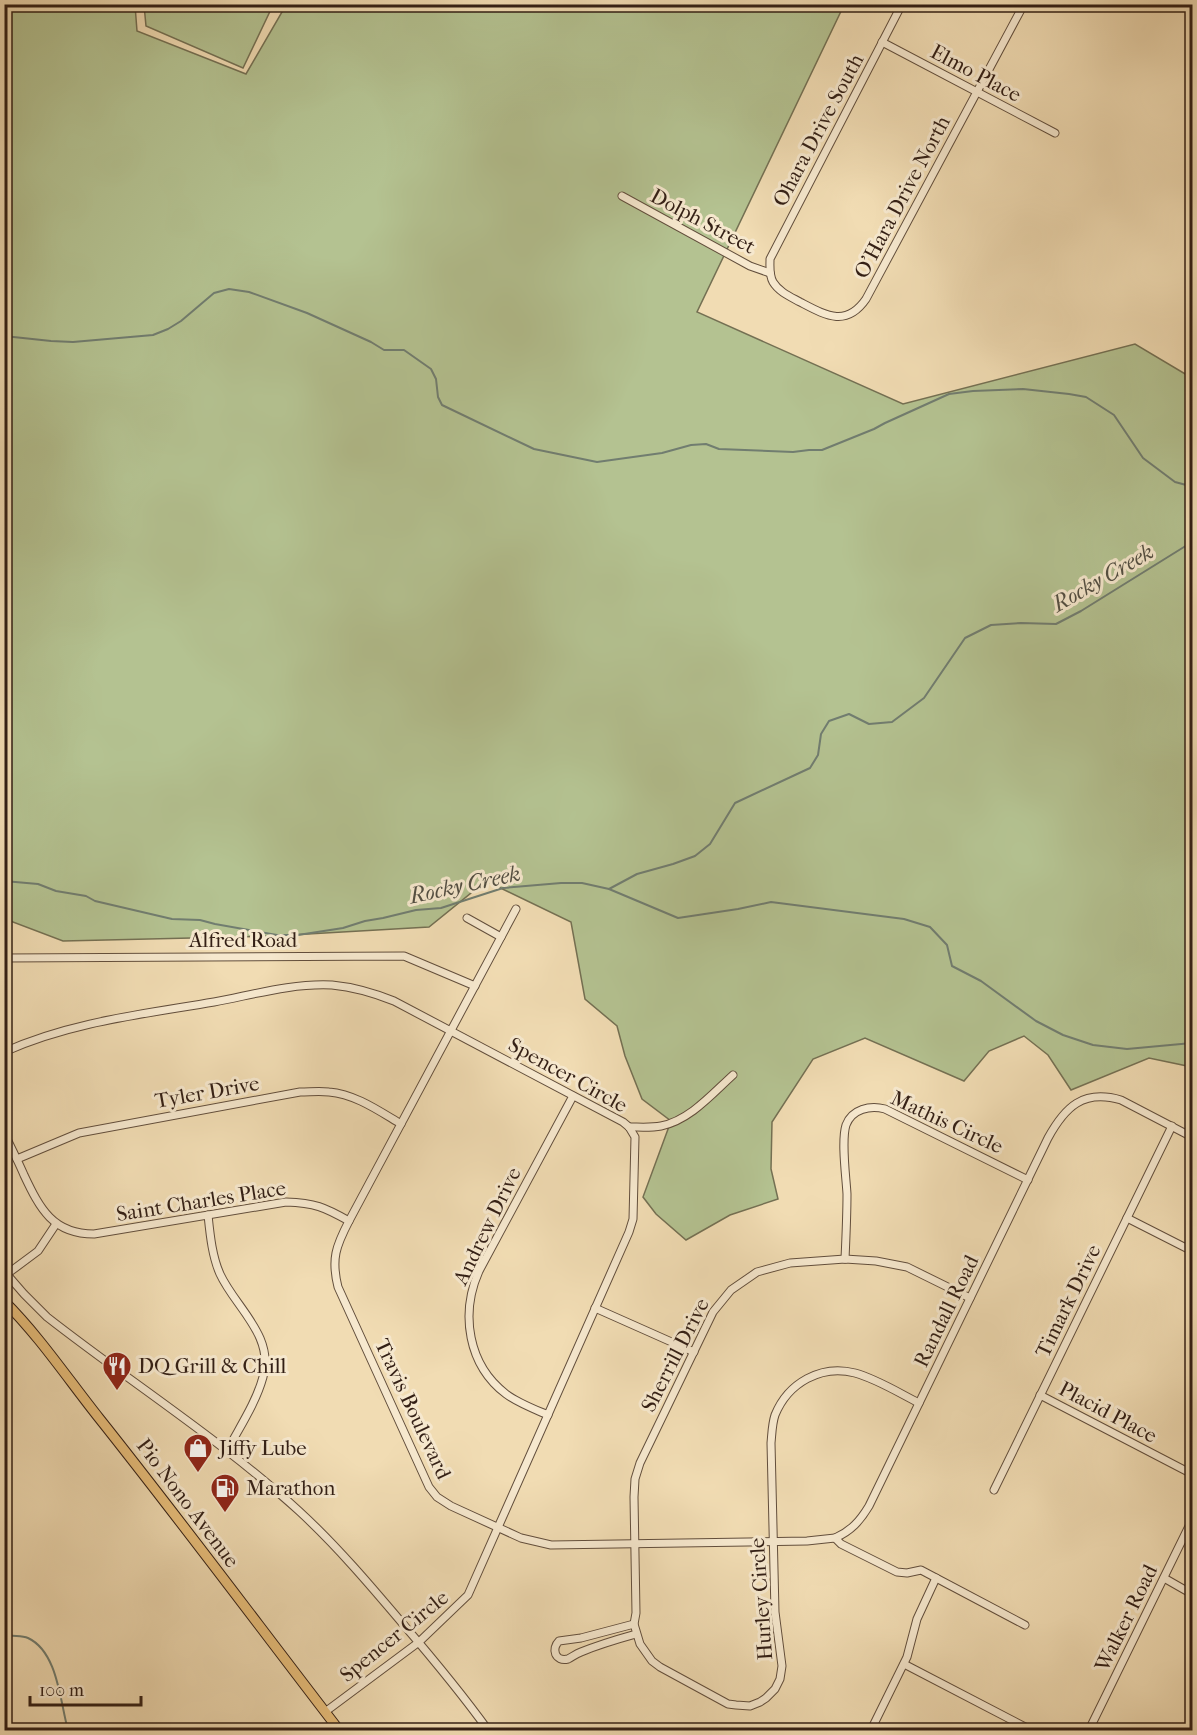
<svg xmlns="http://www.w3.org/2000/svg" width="1197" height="1735" viewBox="0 0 1197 1735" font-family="'IM FELL French Canon',serif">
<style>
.green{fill:#b4c291;stroke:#747053;stroke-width:1.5}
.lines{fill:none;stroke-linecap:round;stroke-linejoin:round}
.stream{stroke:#717d70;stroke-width:2}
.minor-casing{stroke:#624e3c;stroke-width:9}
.major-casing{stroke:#331f15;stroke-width:11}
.minor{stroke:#f6e8ce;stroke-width:7}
.major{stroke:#e8be7a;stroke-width:9}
.labels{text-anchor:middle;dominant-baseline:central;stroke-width:6;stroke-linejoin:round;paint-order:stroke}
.street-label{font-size:21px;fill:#331f15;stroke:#f6e8ce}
.poi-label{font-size:21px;fill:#331f15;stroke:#f6e8ce;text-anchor:start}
.water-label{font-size:22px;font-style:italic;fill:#524e42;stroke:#f6e8ce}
</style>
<rect width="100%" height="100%" fill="#f1dcb3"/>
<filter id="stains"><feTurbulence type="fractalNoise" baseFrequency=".00333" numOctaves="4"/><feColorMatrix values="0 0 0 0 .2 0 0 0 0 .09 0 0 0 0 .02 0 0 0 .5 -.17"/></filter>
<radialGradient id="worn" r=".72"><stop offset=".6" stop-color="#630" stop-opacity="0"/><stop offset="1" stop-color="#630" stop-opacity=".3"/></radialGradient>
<g class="green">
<polygon points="4,5 135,5 137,31 246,74 286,5 844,5 697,312 903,404 1135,344 1192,378 1192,1067 1149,1058 1071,1090 1048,1055 1024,1036 989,1051 964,1081 865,1038 813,1059 772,1122 771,1169 778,1199 730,1215 686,1240 656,1214 643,1197 671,1121 642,1099 625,1056 617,1026 585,999 571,922 486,881 429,927 273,936 63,941 5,919"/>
<polygon points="144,5 144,4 273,5 243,68 146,26"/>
</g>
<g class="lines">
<g class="stream">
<polyline points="4,336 51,341 73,342 153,335 168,329 181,321 214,293 229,289 249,292 307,313 371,342 384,350 404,350 431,369 436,379 438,397 442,405 534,449 597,462 662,453 691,445 706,444 719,449 793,452 809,450 822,450 874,429 885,423 949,394 973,391 1023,389 1069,394 1086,397 1114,415 1143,458 1175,482 1190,486 1192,494"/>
<polyline points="1192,514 1191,524 1192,527"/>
<polyline points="4,881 38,884 56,891 86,896 95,901 172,919 200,920 215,924 277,935 298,935 343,928 365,921 383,918 416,910 441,908 503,888 561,883 582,883 609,889 678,918 738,909 771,902 904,919 930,927 947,945 952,966 981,981 1036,1021 1063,1035 1093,1045 1127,1049 1192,1043"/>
<polyline points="609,889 637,874 673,864 695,856 710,844 735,803 810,768 818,755 821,734 829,721 849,714 869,724 892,722 924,698 965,638 991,625 1021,623 1056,624 1081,611 1192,542"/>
<path d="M 4,1634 C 12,1637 21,1635 28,1638 C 58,1652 60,1702 68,1730"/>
</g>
<g class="minor-casing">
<g id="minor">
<path d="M 902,4 L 770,259 C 770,267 769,275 773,282 C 779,292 791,297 800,302 C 825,315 846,328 866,299 L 1024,4"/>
<polyline points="882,42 1055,133"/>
<polyline points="622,196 750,266 770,273"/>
<path d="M 516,909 L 349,1221 C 336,1246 331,1259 338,1287 L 429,1487 L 437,1497 L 451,1506 L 521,1538 L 551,1545 L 807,1541 L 835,1538 L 841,1544 L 897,1572 L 907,1573 L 921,1570 L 1025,1625"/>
<polyline points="467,918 501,937"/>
<polyline points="4,958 404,956 475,986"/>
<path d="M 4,1052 C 70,1022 144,1014 214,1002 C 252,995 292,983 332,985 C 353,987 374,993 394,1001 L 623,1122 L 629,1127 L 635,1137 L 633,1219 L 629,1232 L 468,1595 L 419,1642 L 325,1712"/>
<path d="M 629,1127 C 639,1127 651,1128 661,1126 C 690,1120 712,1094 733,1075"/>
<path d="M 4,1133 C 11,1147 18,1161 24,1175 C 40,1209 53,1234 94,1234 L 286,1202 C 315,1203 324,1207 349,1221"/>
<path d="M 17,1159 L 79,1133 L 300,1092 C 310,1092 319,1091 329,1092 C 355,1094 379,1111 401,1124"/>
<path d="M 208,1215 C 210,1234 212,1256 220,1274 C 235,1307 275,1336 263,1377 C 256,1403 239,1428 227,1451"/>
<polyline points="1127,1218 1192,1251"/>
<path d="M 845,1259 C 846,1237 847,1215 847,1194 C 846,1176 841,1141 846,1125 C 852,1109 870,1105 885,1109 L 1028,1180"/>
<path d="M 4,1271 L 24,1294 L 47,1317 C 130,1382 220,1439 299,1511 C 336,1545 370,1585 403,1624 C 433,1659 462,1694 488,1730"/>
<polyline points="7,1274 38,1251 56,1224"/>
<polyline points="595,1308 694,1352"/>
<polyline points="1040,1395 1192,1474"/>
<path d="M 919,1403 C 899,1393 877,1379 855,1373 C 821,1364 788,1383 775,1415 C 772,1424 772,1433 771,1443 L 775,1612 L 782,1666 L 780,1679 L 775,1689 L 766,1698 L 760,1702 L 750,1706 L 736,1705 L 728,1704 L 660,1667 L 652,1661 L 640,1644 L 634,1624 L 636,1613 L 634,1497 L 635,1479 L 640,1463 L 713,1312 L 731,1290 L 757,1272 L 790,1263 L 845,1259 L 876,1261 L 907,1267 L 970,1298"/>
<path d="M 548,1415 C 534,1409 518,1403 506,1394 C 468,1365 460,1314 479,1271 L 573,1096"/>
<polyline points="994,1490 1172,1126"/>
<path d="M 835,1538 C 851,1531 860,1521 869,1506 L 1048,1138 C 1065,1107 1083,1089 1121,1100 L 1192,1137"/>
<polyline points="1164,1578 1192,1594"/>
<path d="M 634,1624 L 581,1638 L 559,1641 C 551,1649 555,1662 568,1659 C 572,1657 576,1654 581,1652 C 598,1645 618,1639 636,1634"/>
<polyline points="904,1664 1031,1730"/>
<polyline points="871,1730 907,1657 917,1619 936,1578"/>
<polyline points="1089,1730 1192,1520"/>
</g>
</g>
<g class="major-casing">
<path id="major" d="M 4,1301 C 40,1337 68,1379 99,1418 C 181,1521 259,1626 339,1730"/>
</g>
<use href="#minor" class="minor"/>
<use href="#major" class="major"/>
</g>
<defs>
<g id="restaurant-pin" transform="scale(1.5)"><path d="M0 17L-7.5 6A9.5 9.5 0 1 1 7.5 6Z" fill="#8f2418" stroke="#f6e8ce"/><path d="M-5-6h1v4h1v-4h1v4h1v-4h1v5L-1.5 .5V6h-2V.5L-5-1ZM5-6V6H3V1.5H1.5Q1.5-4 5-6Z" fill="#fff"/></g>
<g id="shop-pin" transform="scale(1.5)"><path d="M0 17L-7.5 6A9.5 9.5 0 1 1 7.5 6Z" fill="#8f2418" stroke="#f6e8ce"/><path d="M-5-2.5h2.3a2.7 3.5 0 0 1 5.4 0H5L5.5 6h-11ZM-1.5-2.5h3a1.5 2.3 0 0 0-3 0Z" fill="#fff"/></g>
<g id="fuel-pin" transform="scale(1.5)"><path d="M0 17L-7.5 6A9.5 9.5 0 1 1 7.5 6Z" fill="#8f2418" stroke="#f6e8ce"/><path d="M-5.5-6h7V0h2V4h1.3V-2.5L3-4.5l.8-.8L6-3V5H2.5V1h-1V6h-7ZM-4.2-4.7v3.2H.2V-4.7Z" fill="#fff"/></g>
</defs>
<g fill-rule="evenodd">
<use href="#restaurant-pin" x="117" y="1366"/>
<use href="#shop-pin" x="198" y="1448"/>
<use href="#fuel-pin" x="225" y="1488"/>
</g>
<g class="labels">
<g class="street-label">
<text transform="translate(976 73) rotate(28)">Elmo Place</text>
<text transform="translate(818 130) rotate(-62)">Ohara Drive South</text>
<text transform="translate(902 197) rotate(-62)">O’Hara Drive North</text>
<text transform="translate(703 221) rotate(28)">Dolph Street</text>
<text x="243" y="940">Alfred Road</text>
<text transform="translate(568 1075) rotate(29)">Spencer Circle</text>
<text transform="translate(207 1092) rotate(-10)">Tyler Drive</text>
<text transform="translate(947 1122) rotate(25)">Mathis Circle</text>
<text transform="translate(201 1201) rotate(-9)">Saint Charles Place</text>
<text transform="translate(487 1226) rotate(-64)">Andrew Drive</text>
<text transform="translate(1068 1301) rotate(-64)">Timark Drive</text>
<text transform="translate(946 1311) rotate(-64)">Randall Road</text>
<text transform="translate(675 1355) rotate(-63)">Sherrill Drive</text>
<text transform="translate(413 1409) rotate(65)">Travis Boulevard</text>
<text transform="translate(1108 1412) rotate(28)">Placid Place</text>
<text transform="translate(188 1503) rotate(53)">Pio Nono Avenue</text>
<text transform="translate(761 1599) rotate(-94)">Hurley Circle</text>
<text transform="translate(1126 1618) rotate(-64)">Walker Road</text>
<text transform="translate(394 1636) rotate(-39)">Spencer Circle</text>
</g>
<g class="poi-label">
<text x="138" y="1366">DQ Grill &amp; Chill</text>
<text x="219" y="1448">Jiffy Lube</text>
<text x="246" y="1488">Marathon</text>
</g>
<g class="water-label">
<text transform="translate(1103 578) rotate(-30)">Rocky Creek</text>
<text transform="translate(465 885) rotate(-12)">Rocky Creek</text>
</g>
</g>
<rect width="1197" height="1735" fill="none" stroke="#f1dcb3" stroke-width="24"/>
<rect x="6" y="6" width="1185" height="1723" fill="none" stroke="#331f15" stroke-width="3"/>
<rect x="12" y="12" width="1173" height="1711" fill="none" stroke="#331f15" stroke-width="1.5"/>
<path d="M30 1696v9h111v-9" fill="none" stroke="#331f15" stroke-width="3"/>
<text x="39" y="1696" font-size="18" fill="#331f15" stroke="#f6e8ce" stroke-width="4.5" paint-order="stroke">100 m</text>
<rect width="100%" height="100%" filter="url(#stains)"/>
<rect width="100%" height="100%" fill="url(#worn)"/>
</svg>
